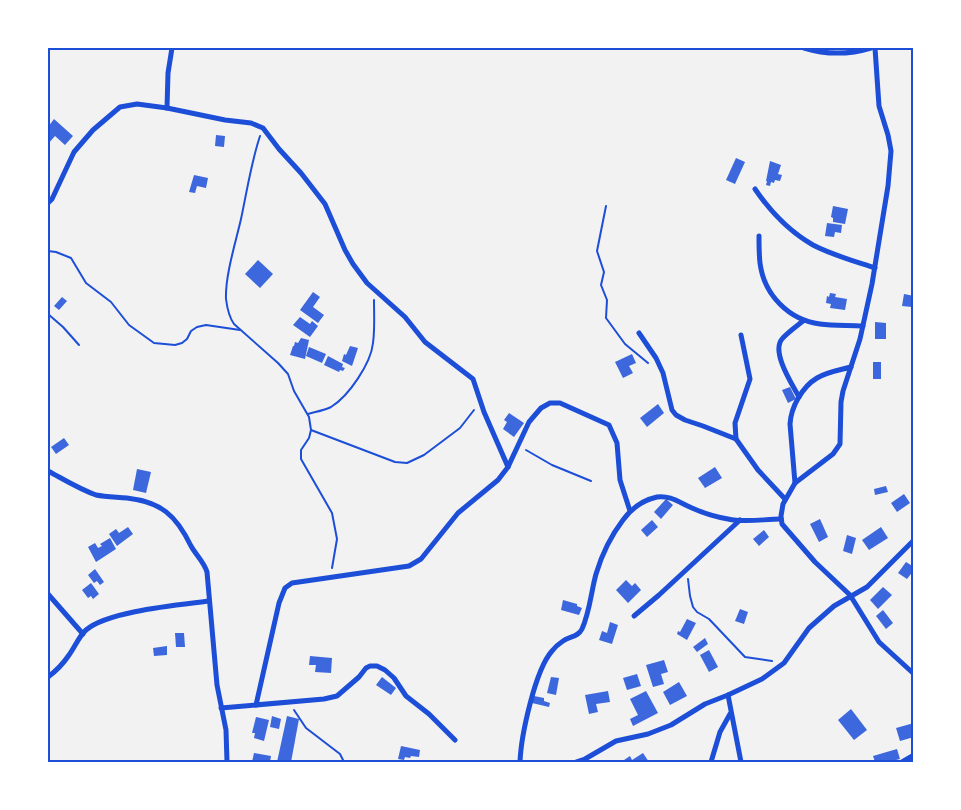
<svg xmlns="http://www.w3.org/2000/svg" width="961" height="810" viewBox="0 0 961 810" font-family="'Roboto Serif',serif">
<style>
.building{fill:#3d67dc}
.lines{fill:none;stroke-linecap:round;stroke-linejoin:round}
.path{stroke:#1d4ed8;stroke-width:2}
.minor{stroke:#1d4ed8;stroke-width:5}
.neatline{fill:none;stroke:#1d4ed8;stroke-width:2}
</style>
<rect width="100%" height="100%" fill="#f2f2f2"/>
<g class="building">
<polygon points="54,119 73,136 65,145 55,136 48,144 48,127"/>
<polygon points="216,135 225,136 224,147 215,146"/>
<polygon points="736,158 745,162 735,184 726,180"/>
<polygon points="770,161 781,165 778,174 782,175 780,181 775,180 774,183 771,182 770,186 766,185 767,181 766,181"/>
<polygon points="194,175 208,178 206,188 197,186 195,193 189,192"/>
<polygon points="833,206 848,209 845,224 833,222 833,218 831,217"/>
<polygon points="827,223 842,225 841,233 835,232 834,237 825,236"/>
<polygon points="258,260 273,274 260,288 245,274"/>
<polygon points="313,292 320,297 313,307 324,315 318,323 300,310"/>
<polygon points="830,293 836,294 835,297 847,299 845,310 830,308 831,304 826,303 827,296 829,297"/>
<polygon points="904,294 914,296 912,307 902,306"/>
<polygon points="62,297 67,301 59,310 54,306"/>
<polygon points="300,317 310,324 312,321 318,326 310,337 293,325"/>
<polygon points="875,322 886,323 886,339 875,339"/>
<polygon points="301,338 309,340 305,359 290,355 293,346 294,346 295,342 298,343"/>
<polygon points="350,346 358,348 352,366 342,361 344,354 346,355"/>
<polygon points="309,347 326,354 322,363 306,356"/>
<polygon points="632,354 636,363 629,366 633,373 623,378 615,362"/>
<polygon points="328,356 343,364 342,367 345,368 343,371 340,370 339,372 324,365"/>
<rect x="873" y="362" width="8" height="17"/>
<polygon points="790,387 796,399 788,403 782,390"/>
<polygon points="658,404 664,413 647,427 640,418"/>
<polygon points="509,413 524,423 514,437 503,429 507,422 504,420"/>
<polygon points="64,438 69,445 56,454 51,447"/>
<polygon points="715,467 722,478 705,488 698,478"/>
<polygon points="137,469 151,472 146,493 133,490"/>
<polygon points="886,486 888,492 875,495 874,489"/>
<polygon points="904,494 910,503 897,512 891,503"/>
<polygon points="666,499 673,505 661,519 654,512"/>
<polygon points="820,519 828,537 819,542 810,524"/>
<polygon points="652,520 658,527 647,537 641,530"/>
<polygon points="128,527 133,534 117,546 109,534 116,529 119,533"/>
<polygon points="881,527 888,538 869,550 862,540"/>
<polygon points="764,530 769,537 759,546 753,539"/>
<polygon points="847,535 856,538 852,554 843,551"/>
<polygon points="110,538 116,549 96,562 88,547 95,543 98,548 102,546 100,544"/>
<polygon points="906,562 914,567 914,570 907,579 898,573"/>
<polygon points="95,569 104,582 100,585 97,581 94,583 88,575"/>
<polygon points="626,580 632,586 635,583 641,590 628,603 616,590"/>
<polygon points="91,583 99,594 93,599 91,596 88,598 82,590"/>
<polygon points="883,587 892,595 878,609 870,600"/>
<polygon points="563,600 577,604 577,606 582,608 579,615 561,610"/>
<polygon points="740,609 748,612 744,624 735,621"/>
<polygon points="883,610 893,623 886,629 876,616"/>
<polygon points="687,619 696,623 687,640 677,634 678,631 680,632"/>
<polygon points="610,622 618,625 612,644 599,640 602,631 607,633"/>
<polygon points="175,633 184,633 185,647 176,647"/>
<polygon points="705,638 708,644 697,652 693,647"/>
<polygon points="167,646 167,655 154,656 153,648"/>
<polygon points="709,650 718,667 709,672 700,655"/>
<polygon points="310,656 332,658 331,673 315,672 316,665 309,665"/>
<polygon points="664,660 668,672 661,674 664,684 653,687 646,665"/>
<polygon points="637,674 641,686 627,690 623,678"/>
<polygon points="382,677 396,688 391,695 376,685"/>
<polygon points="551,677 559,678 556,695 547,693"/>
<polygon points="679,682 687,696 670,705 663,692"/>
<polygon points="608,691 610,702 596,704 598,712 589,714 585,695"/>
<polygon points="646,691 658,713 633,726 630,719 638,715 630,699"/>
<polygon points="534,696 544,698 544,701 550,703 549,707 532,703"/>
<polygon points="851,709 867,730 854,740 838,720"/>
<polygon points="272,716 281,719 279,729 270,727"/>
<polygon points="287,716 299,719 291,762 277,762"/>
<polygon points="256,717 269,720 264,741 254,738 255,733 252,733"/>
<polygon points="914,723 914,737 900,741 896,728"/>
<polygon points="401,746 420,750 419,757 411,756 410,758 405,757 404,760 398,759"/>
<polygon points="897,749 900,759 888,762 875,762 873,756"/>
<polygon points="254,753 271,756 270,762 252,762"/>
<polygon points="643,753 649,762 625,762 624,760 630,756 632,760"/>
</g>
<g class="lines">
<g class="path">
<path d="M 260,136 C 251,163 247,191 241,219 C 236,241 225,276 226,299 C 227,307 229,317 234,324 L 278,363 L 288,374 L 294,391 L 309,417 L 311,430 L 309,438 L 301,450 L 301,459 L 332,513 L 337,539 L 332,568"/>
<polyline points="606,206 597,251 604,272 601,285 607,300 606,318 625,344 648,363"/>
<polyline points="48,251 56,252 71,258 86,283 111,302 129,325 154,343 175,345 182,343 187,339 191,331 197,327 206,325 240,330"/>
<polyline points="48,314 63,327 79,345"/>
<path d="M 308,414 C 315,412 325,410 331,407 C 349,396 371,363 373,343 C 375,329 374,314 374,300"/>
<polyline points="311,430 395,462 407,463 424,455 460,428 474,410"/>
<polyline points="526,450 552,465 591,481"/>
<polyline points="688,579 690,596 693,607 697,612 709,619 745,657 772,661"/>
<polyline points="294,710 306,728 340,754 344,762"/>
</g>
<g class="minor">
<path d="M 804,48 C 827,55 848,55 871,48"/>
<polyline points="875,48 879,106 888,135 891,151 888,186 872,284 860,339 843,391 841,402 840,444 833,454 795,483 783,504 781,516 782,524 815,562 850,595 879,642 914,674"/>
<polyline points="167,108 168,73 172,48"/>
<path d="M 755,189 C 770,211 790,232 813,245 C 832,255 854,261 875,268"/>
<polyline points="48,203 52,199 74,152 93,130 120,107 137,104 167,108 225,120 251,123 263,128 279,149 301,173 325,204 345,250 353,264 367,283 405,317 425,342 473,379 484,412 508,467"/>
<path d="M 759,236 C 759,245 759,254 760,263 C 764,295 789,320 820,324 C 834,326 849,325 863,326"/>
<polyline points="639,333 656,358 663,373 672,410 676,415 685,420 703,426 736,439"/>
<polyline points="741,335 750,379 735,423 736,439 758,470 785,499"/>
<path d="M 799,397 C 792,384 771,352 782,339 C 788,332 797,326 803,321"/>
<path d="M 48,471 C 63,479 79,489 96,495 C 106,497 117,497 127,498 C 161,502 176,515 191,546 C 196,555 204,562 207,572 L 217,685 L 226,730 L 227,762"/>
<path d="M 795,483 L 790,424 C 791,407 802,387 817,378 C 827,372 840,370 851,367"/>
<polyline points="48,594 83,634"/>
<polyline points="634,616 659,595 740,520"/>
<path d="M 48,677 C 56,671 63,664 69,655 C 75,647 79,636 86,630 C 108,611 179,605 209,601"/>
<polyline points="728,695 741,762"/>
<polyline points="256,705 279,603 285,588 292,583 409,566 421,559 458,513 498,480 508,467 529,422 541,408 550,403 560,403 609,425 617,443 620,480 630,511"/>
<polyline points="221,708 324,699 337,696 359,677 366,668 370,666 377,666 385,670 394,678 406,696 429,714 455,740"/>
<path d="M 520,762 C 521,736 535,670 552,651 C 555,647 560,643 563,641 C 570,636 578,637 582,629 C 590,611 591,592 596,574 C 602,554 610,537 623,520 C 631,509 643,500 657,497 C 670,495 680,503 692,508 C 703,513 716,517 728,519 C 745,523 764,519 781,519"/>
<polyline points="576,762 585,759 616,741 648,734 671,725 705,704 728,695 762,679 784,663 809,628 834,606 867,587 914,540"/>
<polyline points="711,762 720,732 730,714"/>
<polyline points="902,762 914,755"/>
</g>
</g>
<rect width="961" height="810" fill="none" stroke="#ffffff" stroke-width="98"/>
<rect x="49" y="49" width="863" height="712" class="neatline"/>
</svg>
